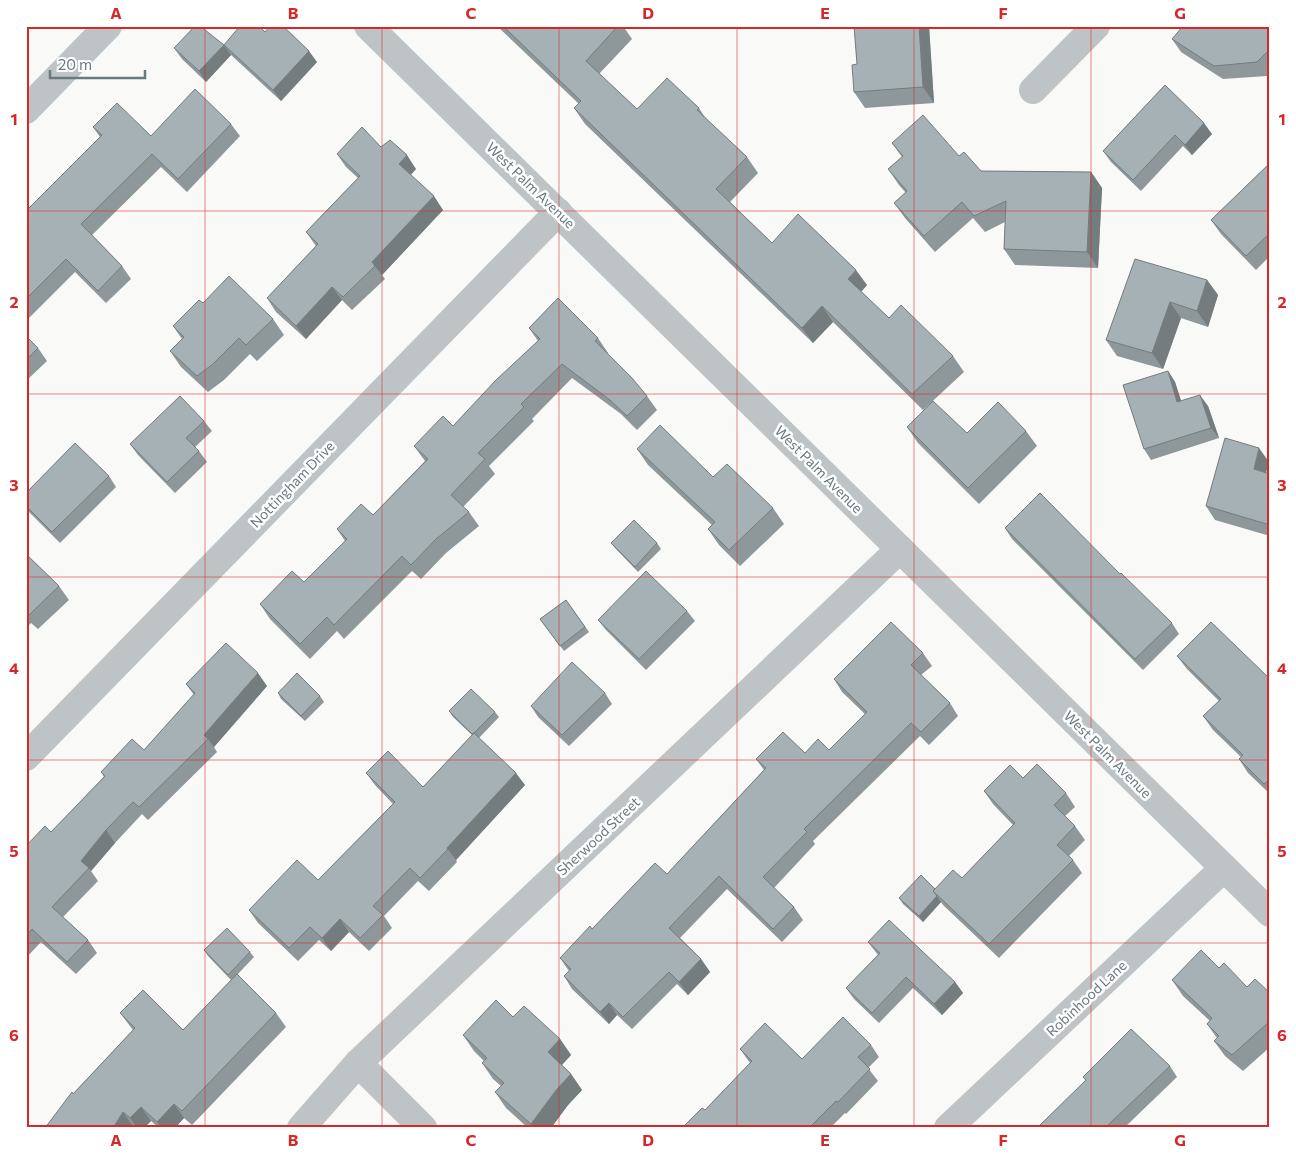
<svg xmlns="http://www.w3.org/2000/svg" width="1296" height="1154" viewBox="0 0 1296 1154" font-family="Commissioner,sans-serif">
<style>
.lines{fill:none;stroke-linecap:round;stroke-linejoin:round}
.minor{stroke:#bec4c6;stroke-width:28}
.tertiary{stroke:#bec4c6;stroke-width:28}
.wall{fill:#8e989b}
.shaded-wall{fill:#747c7e}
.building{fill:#a5b1b4;stroke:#747c7e}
.grid{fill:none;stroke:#d62828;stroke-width:1;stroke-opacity:0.55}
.labels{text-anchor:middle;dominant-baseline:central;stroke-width:5;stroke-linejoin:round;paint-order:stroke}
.street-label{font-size:14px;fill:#667a80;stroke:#fff}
.neatline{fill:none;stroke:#d62828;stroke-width:2}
.grid-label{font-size:16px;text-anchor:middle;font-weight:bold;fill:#d62828}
</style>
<rect width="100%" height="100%" fill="#f9f9f7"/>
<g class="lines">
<g class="minor">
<polyline points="1033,90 1096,26"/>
<polyline points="26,757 558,212"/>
<polyline points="358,1063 423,1128"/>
<polyline points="301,1128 358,1063 900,549"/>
<polyline points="948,1128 1224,868"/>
</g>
<g class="tertiary">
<polyline points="368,26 1270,913"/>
<polyline points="26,110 108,26"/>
</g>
</g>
<g class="wall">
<polygon points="497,26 623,26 632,39 599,74 637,109 699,108 706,119 747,157 758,173 730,202 772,243 867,285 861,292 889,318 953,356 964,372 923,410 833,322 813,343 585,124 574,108 579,104"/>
<polygon points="854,26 929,26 934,103 865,108 854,92 857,64"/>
<polygon points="1270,26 1270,73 1267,76 1223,79 1181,52 1172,39"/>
<polygon points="265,32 317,62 281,101 231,55 206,82 182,59 174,48 224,45"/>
<polygon points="1165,85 1212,134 1192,155 1183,146 1141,191 1111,162 1103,151"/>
<polygon points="231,124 240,136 187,192 161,167 92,235 122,266 131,279 106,303 75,272 26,321 26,211 100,137 93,127 151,136"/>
<polygon points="892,143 959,156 981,171 1091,172 1102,188 1098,268 1015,265 1004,249 1005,222 985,232 973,218 935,252 905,218 894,203 906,193 899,185 888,169 902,157"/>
<polygon points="381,147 416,169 411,175 443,210 382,275 385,279 352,310 342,300 306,339 276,312 267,298 316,246 306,232 358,178 346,167 337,154"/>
<polygon points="1270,163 1270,256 1256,270 1221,234 1211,220"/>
<polygon points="1207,280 1218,295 1208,327 1181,318 1163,369 1117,356 1106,340"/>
<polygon points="203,303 273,319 284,335 257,361 250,354 224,380 208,392 181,367 170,351 182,339 173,326"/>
<polygon points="529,328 598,338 608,353 608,354 647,396 657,410 637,430 621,414 572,378 532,419 534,421 489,466 495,474 463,507 469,512 479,526 446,553 421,579 412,571 344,639 337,631 310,659 270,619 260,604 304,582 345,541 337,529 373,515 425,461 414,446 453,426 538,341"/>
<polygon points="26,336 38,348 47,361 26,381"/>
<polygon points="1168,371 1175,382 1181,401 1208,406 1219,438 1151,460 1144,449"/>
<polygon points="204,421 212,431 195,447 199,451 207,462 175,493 138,455 130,444"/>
<polygon points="907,427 967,433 1026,431 1037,446 979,504 918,443"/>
<polygon points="637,449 713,477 773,508 784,524 740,566 719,545 708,529 712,525 648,465"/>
<polygon points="1269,462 1266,473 1270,474 1270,536 1215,520 1206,506"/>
<polygon points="109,476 116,487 60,543 26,509 26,493"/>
<polygon points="1005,528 1120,574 1172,623 1179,634 1143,670 1012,539"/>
<polygon points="611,543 657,543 661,549 638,572 615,548"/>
<polygon points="26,554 59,586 69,600 38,629 31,623 26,628"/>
<polygon points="566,600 589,632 564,651 540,619"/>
<polygon points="687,611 695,621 646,670 606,630 598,620"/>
<polygon points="923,653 932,666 921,675 950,703 958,716 929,745 920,736 813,841 815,844 774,888 794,907 803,920 782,942 727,889 680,938 701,959 710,972 688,995 677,984 632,1029 617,1015 609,1024 572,989 564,976 569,971 560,958 592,929 667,874 764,770 756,759 829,750 865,714 842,692 834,679"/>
<polygon points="1177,656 1270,679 1270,794 1248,773 1239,759 1241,757 1213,730 1203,716 1219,701 1187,669"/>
<polygon points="186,684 267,686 214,747 217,752 148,820 142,814 115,843 91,871 98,881 63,917 88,940 97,953 76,974 41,942 26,958 26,846 51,832 104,777 101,772 144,750 194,695"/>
<polygon points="278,693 320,696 324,702 305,721 281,699"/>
<polygon points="605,693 612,704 569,746 538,717 531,706"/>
<polygon points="449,711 495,712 499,717 479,738 525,785 456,860 457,862 429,891 418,881 384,916 392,928 369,951 349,932 331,951 319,940 298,961 258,923 249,910 318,880 393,804 375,785 366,773 423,787 472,735 453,717"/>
<polygon points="1023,778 1066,793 1075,807 1065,816 1075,826 1085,840 1069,856 1073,860 1082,873 999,958 943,905 941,902 923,922 903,904 899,898 935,889 962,878 1013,825 993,804 984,791"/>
<polygon points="868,942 955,982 963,993 942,1015 913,988 879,1023 854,999 846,988 878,955"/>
<polygon points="204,950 250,952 254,957 237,975 276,1013 286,1027 192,1125 184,1118 175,1128 159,1128 151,1121 144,1128 135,1128 73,1094 133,1030 120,1013 183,1030 231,980 208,956"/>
<polygon points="1219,968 1247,987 1270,993 1270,1047 1243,1071 1225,1056 1214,1041 1217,1038 1207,1024 1210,1021 1183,996 1172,980"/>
<polygon points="513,1017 560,1039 571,1055 562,1065 571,1074 582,1090 568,1105 551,1128 528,1128 506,1108 495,1092 501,1086 493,1079 482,1063 484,1061 474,1051 463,1035"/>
<polygon points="871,1045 879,1057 868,1068 878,1081 846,1114 845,1113 830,1128 682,1128 705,1110 750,1063 740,1049 802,1059"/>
<polygon points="1170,1066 1177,1077 1124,1128 1037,1128 1086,1081 1083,1077"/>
</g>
<g class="shaded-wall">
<polygon points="919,26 929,26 934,103 923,87"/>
<polygon points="224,45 231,55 206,82 199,71"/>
<polygon points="309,51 317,62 281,101 273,90"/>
<polygon points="1204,123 1212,134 1192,155 1185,145"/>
<polygon points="407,155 416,169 408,177 399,164"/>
<polygon points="1091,172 1102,188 1098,268 1087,252"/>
<polygon points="434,196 443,210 382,275 375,266 372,262"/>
<polygon points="856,270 867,285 859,294 848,279"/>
<polygon points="1207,280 1218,295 1208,327 1197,311"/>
<polygon points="332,287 342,300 306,339 296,326"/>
<polygon points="1170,302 1181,318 1163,369 1152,353"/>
<polygon points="822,306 833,322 813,343 802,328"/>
<polygon points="1168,371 1175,382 1185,413 1177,402"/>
<polygon points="1200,395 1208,406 1219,438 1211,428"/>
<polygon points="1259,448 1269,462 1263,483 1254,469"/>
<polygon points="258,673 267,686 214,747 208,739 204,735"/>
<polygon points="516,773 525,785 456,860 447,848"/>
<polygon points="106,830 115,843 91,871 89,868 81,861"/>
<polygon points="937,896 941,902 923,922 919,916"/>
<polygon points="340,919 349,932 331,951 322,938"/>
<polygon points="701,959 710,972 688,995 679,982"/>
<polygon points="955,982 963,993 942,1015 934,1004"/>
<polygon points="609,1003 617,1015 609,1024 600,1012"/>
<polygon points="560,1039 571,1055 559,1068 548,1052"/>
<polygon points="571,1074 582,1090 568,1105 551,1128 533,1128 531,1124 557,1089"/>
<polygon points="174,1104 184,1118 175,1128 162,1128 157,1122"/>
<polygon points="141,1107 151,1121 144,1128 137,1128 130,1118"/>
<polygon points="123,1112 133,1126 132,1128 113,1128"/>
</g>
<g class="building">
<polygon points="195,26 200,26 224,45 199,71 174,48"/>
<polygon points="240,26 259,26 265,32 270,26 283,26 309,51 273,90 224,45"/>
<polygon points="503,26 618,26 586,61 637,109 667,78 699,108 697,110 747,157 716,189 772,243 798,214 856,270 848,279 889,318 901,305 953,356 912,394 822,306 802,328 574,108 581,101"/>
<polygon points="854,26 919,26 923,87 854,92 852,65 857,64"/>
<polygon points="1183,26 1270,26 1270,49 1257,62 1214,66 1172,39"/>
<polygon points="1165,85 1204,123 1185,145 1175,135 1133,180 1103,151"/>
<polygon points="195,89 231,124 178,179 152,154 81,224 122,266 98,291 66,259 26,299 26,211 102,135 93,127 117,103 151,136"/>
<polygon points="923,115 959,156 964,152 981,171 1091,172 1087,252 1004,249 1006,201 974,216 962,202 924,236 894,203 907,191 888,169 903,156 892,143"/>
<polygon points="362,127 381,147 390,140 407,155 399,164 434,196 372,262 375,266 343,297 332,287 296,326 267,298 318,244 306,232 360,176 337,154"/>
<polygon points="1270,163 1270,233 1246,256 1211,220"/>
<polygon points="1135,259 1207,280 1197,311 1170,302 1152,353 1106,340"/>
<polygon points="229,276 273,319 246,345 239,338 213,364 197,376 170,351 184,337 173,326 199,300 203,303"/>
<polygon points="558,298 598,338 595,341 632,378 647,396 627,416 610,400 562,364 521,404 524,407 478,453 485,459 451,495 469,512 436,539 411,565 402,556 334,625 327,617 300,644 260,604 292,571 304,582 347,539 337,529 361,504 373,515 428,459 414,446 443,416 453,426 496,380 540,339 529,328"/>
<polygon points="26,336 38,348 26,360"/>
<polygon points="1168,371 1177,402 1200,395 1211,428 1144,449 1123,385"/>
<polygon points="180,396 204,421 186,438 199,451 167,482 130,444"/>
<polygon points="933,401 967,433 998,402 1026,431 968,488 907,427"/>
<polygon points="660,425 713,477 727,464 773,508 729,550 708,529 715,522 637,449"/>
<polygon points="1225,438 1259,448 1254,469 1270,474 1270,525 1206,506"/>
<polygon points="75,443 109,476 52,532 26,506 26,493"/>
<polygon points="1040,493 1120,574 1121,573 1172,623 1135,659 1005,528"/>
<polygon points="634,520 657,543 635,567 611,543"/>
<polygon points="26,554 59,586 28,616 26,614"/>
<polygon points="646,571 687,611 639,659 598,620"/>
<polygon points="566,600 585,627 560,646 540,619"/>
<polygon points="891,622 923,653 911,665 950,703 921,732 911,723 804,829 807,832 763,877 794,907 773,929 719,876 669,928 701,959 679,982 669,972 623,1017 609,1003 600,1012 564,976 571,969 560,958 590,926 592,929 655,863 667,874 766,768 756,759 783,732 805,753 818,739 829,750 867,712 834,679"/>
<polygon points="1211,622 1270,679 1270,779 1264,784 1239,759 1243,755 1203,716 1221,699 1177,656"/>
<polygon points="226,643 258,673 204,735 208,739 139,807 133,802 106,830 81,861 89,868 52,907 88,940 67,962 32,929 26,936 26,846 45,826 51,832 105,776 101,772 132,739 144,750 195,693 186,684"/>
<polygon points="572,662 605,693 562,735 531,706"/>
<polygon points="297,673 320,696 301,716 278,693"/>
<polygon points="471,689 495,712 474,733 472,734 449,711"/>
<polygon points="474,733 516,773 447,848 448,849 420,878 410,868 373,906 383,915 360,938 340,919 322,938 310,927 289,948 249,910 297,860 318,880 395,802 366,773 388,751 423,787"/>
<polygon points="1037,764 1066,793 1054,805 1075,826 1057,845 1073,860 989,944 933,891 953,870 962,878 1015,823 984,791 1010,765 1023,778"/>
<polygon points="921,875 935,889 933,891 937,896 919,916 899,898"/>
<polygon points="889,920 955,982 934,1004 906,977 872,1013 846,988 880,953 868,942"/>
<polygon points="227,928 250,952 228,975 204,950"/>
<polygon points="1201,950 1219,968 1224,963 1247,987 1255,979 1270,993 1270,1021 1232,1055 1214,1041 1219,1036 1207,1024 1212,1018 1172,980"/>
<polygon points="237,974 276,1013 182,1111 174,1104 157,1122 141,1107 130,1118 123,1112 113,1128 45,1128 72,1092 73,1094 135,1028 120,1013 143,990 183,1030"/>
<polygon points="496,1000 513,1017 524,1006 560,1039 548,1052 571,1074 557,1089 531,1124 495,1092 504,1083 482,1063 487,1058 463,1035"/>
<polygon points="843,1017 871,1045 858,1057 870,1069 838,1102 836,1101 809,1128 682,1128 702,1108 705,1110 752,1061 740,1049 765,1023 802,1059"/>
<polygon points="1131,1029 1170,1066 1107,1126 1109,1128 1037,1128 1086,1080 1083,1077"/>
</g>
<path class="grid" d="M 205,26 L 205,1128M 382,26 L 382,1128M 559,26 L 559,1128M 737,26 L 737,1128M 914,26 L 914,1128M 1091,26 L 1091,1128M 26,211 L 1270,211M 26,394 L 1270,394M 26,577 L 1270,577M 26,760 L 1270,760M 26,943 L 1270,943"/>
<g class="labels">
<g class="street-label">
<text transform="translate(531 185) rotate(44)">West Palm Avenue</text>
<text transform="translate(819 469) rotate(45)">West Palm Avenue</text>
<text transform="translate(292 484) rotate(-46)">Nottingham Drive</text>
<text transform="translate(1108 754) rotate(45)">West Palm Avenue</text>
<text transform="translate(598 836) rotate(-43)">Sherwood Street</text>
<text transform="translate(1086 998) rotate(-43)">Robinhood Lane</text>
</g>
</g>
<rect width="1296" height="1154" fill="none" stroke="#ffffff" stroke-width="55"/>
<path d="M50 70v8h95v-8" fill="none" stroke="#667a80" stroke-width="2.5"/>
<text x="58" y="70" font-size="15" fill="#667a80" stroke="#ffffff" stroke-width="4" paint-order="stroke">20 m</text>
<rect x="28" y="28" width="1240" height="1098" class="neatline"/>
<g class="grid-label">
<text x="116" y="19">A</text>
<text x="293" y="19">B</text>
<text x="471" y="19">C</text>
<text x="648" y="19">D</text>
<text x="825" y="19">E</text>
<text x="1003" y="19">F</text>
<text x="1180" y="19">G</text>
<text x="14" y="125">1</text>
<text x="1282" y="125">1</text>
<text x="14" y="308">2</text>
<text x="1282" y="308">2</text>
<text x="14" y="491">3</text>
<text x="1282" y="491">3</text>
<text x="14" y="674">4</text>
<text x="1282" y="674">4</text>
<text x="14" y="857">5</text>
<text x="1282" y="857">5</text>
<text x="14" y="1041">6</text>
<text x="1282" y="1041">6</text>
<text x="116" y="1146">A</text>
<text x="293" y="1146">B</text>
<text x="471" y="1146">C</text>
<text x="648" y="1146">D</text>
<text x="825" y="1146">E</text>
<text x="1003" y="1146">F</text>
<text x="1180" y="1146">G</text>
</g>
</svg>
